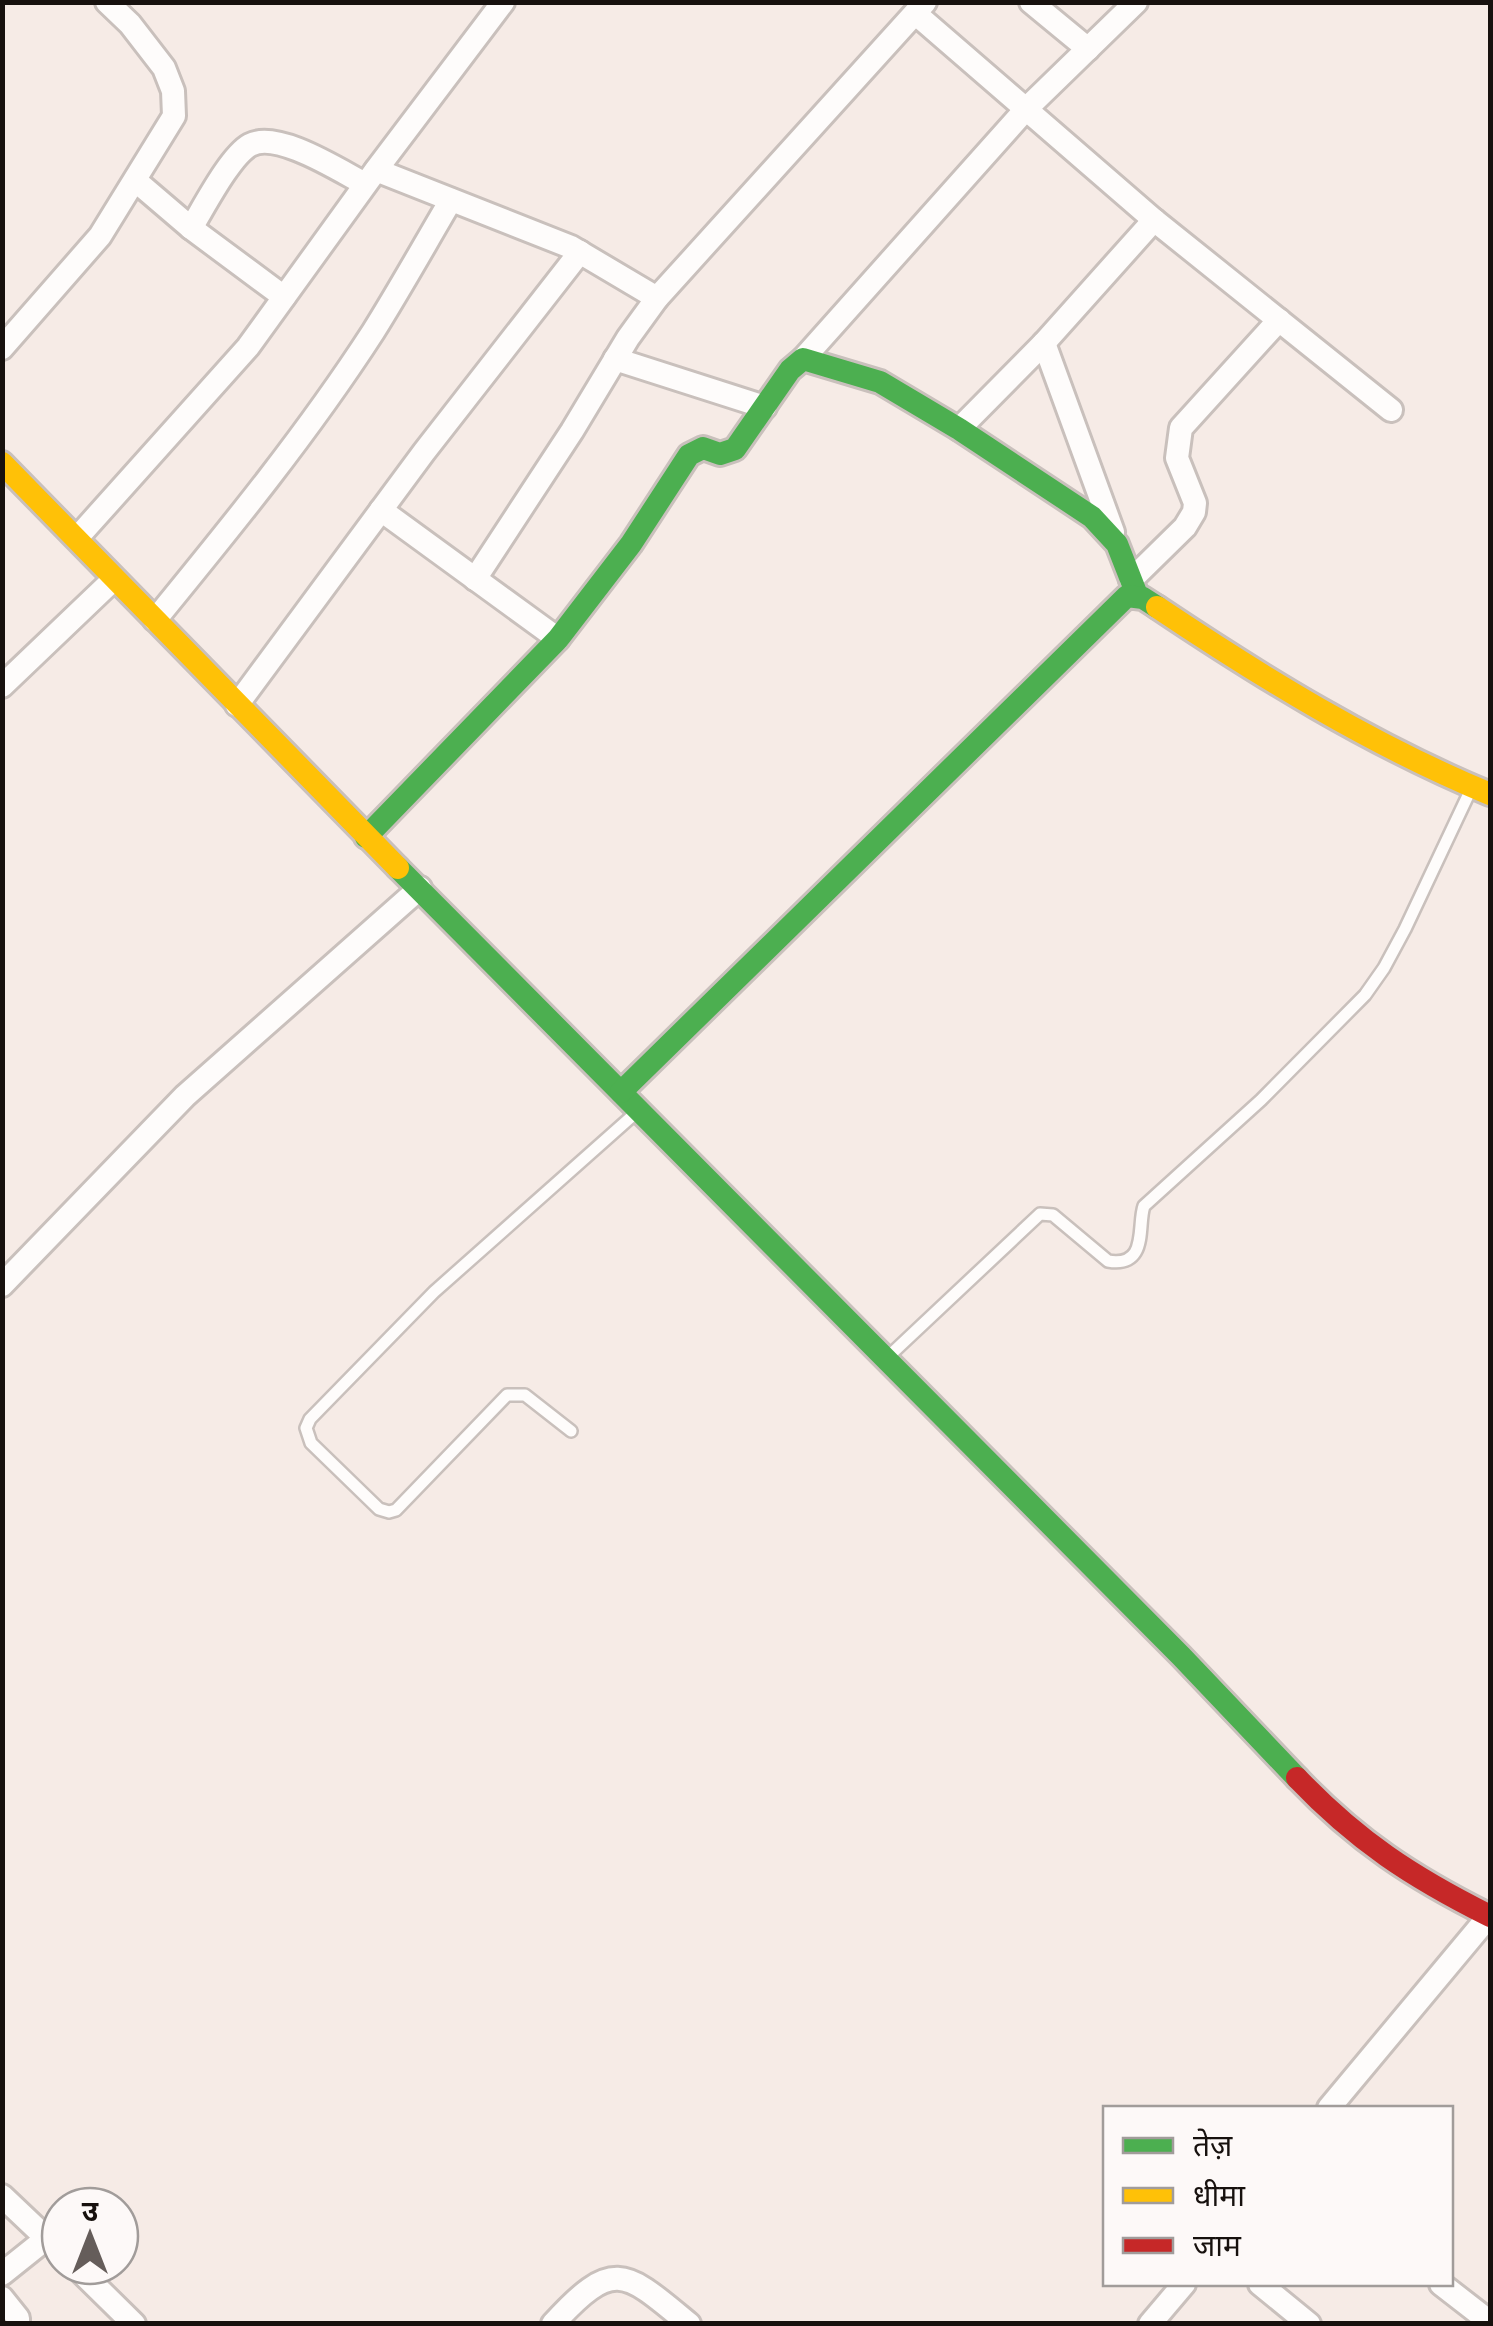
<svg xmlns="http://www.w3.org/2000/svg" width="1493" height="2326" viewBox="0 0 1493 2326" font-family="Overpass,'Noto Sans Devanagari',sans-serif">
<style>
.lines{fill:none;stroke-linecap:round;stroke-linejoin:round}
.lane-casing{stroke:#c9c0bc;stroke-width:16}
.street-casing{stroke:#c9c0bc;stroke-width:28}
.fast-casing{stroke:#c9c0bc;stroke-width:28}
.slow-casing{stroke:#c9c0bc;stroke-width:28}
.jam-casing{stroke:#c9c0bc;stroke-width:28}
.lane{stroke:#fefcfb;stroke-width:11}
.street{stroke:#fefcfb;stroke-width:22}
.fast{stroke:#4caf50;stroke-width:22}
.slow{stroke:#ffc107;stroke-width:22}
.jam{stroke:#c62828;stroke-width:22}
</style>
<rect width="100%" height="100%" fill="#f6ebe6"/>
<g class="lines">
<g class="lane-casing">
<g id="lane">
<path d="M 889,1356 L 1040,1214 L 1053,1215 L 1108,1261 C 1149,1268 1137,1225 1144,1206 L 1261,1100 L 1365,995 L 1384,968 L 1405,929 L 1472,787"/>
<polyline points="571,1431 525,1395 507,1395 396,1510 389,1512 379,1509 311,1443 306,1428 310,1419 434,1292 639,1110"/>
</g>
</g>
<g class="street-casing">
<g id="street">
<polyline points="1031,2 1088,49"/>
<polyline points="916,14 1154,220 1391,410"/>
<polyline points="376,170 571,247 657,298"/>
<polyline points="136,181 191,228 284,297"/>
<path d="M 191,228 C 204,207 230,156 250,145 C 277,130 340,171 365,184"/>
<polyline points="1044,343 1113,532"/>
<polyline points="2,348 100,236 174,116 173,91 164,68 130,24 107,2"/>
<polyline points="615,359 765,407"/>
<polyline points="803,359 1026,109 1136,2"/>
<polyline points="959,429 1044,343 1154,220"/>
<polyline points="381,510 558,639"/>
<polyline points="77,538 248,347 376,170 503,2"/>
<polyline points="475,579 572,431 628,338 657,298 925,2"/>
<polyline points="1131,580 1185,527 1194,512 1195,503 1177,458 1181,428 1279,320"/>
<path d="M 155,620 C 231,527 307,434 373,332 C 400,289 425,244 451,200"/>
<polyline points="2,686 114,579"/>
<polyline points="237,705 424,452 580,252"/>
<polyline points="2,1285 185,1096 420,888"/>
<polyline points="1329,2108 1489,1916"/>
<polyline points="2,2196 60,2251"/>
<polyline points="75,2266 134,2324"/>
<polyline points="2,2274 47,2238"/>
<polyline points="1260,2284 1309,2324"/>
<polyline points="1441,2284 1490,2322"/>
<polyline points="2,2298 18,2318 18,2324"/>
<path d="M 553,2324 C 614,2257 625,2271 689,2324"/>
<polyline points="1150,2324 1184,2284"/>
</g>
</g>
<g class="fast-casing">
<g id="fast">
<polyline points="366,837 558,639 631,544 689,455 703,448 720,454 735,449 790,370 803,359 880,382 959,429 1092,517 1117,544 1137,595"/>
<polyline points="398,868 1181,1656 1297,1778"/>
<polyline points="621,1092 1127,596 1143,598 1157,607"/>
</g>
</g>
<g class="slow-casing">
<g id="slow">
<polyline points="2,463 398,868"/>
<path d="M 1157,607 C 1263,678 1372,745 1490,794"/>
</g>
</g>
<g class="jam-casing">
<path id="jam" d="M 1297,1778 C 1357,1841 1412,1877 1490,1916"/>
</g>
<use href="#lane" class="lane"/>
<use href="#street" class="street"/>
<use href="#fast" class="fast"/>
<use href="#slow" class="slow"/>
<use href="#jam" class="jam"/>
</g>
<rect width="1493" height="2326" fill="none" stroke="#17110e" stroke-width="10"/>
<rect x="1103" y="2106" width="350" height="180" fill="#fdf9f8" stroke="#a19c9a" stroke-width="2.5"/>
<rect x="1123" y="2138" width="50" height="15" fill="#4caf50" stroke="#a19c9a" stroke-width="2.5"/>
<text x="1193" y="2156" font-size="30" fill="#17110e">तेज़</text>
<rect x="1123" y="2188" width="50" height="15" fill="#ffc107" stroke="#a19c9a" stroke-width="2.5"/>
<text x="1193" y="2206" font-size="30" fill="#17110e">धीमा</text>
<rect x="1123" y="2238" width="50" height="15" fill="#c62828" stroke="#a19c9a" stroke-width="2.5"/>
<text x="1193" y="2256" font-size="30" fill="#17110e">जाम</text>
<g transform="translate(90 2236)"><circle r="48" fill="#fdf9f8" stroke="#a19c9a" stroke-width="2.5"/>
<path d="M0-8L18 38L0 25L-18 38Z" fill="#655d5a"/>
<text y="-15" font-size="28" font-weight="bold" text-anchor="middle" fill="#17110e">उ</text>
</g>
</svg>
